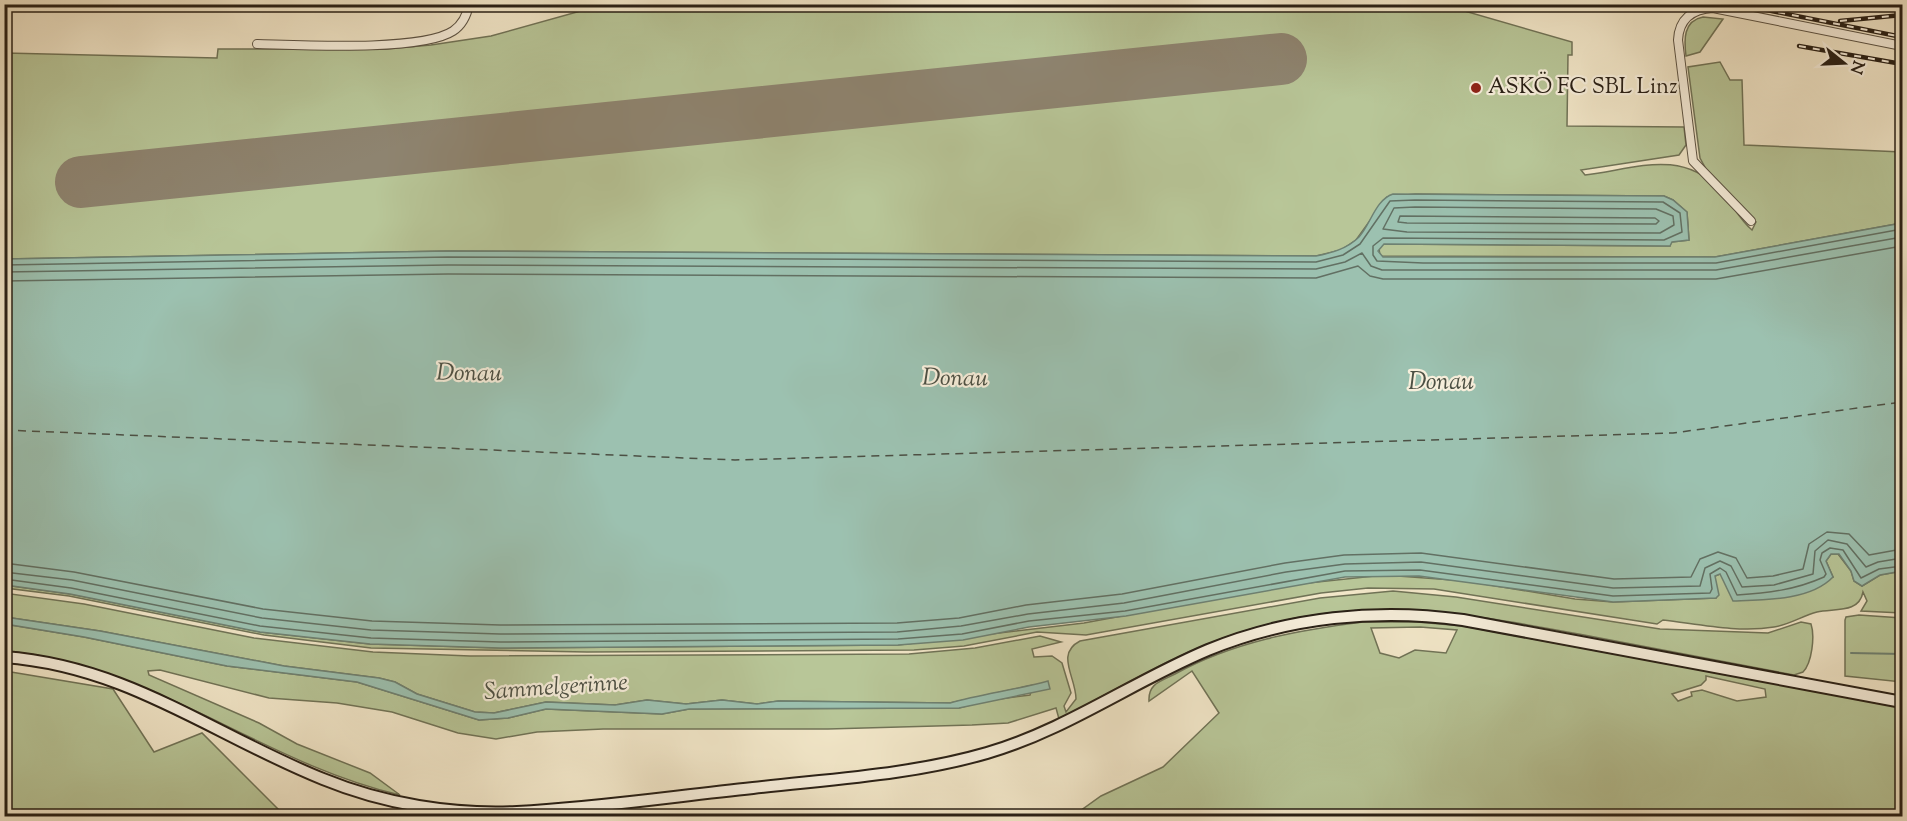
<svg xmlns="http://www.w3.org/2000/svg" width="1907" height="821" viewBox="0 0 1907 821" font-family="'Sorts Mill Goudy',serif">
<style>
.green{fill:#b8c698;stroke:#707357;stroke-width:1.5;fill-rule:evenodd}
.water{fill:#9cc1b0;stroke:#6e8172;stroke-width:1.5}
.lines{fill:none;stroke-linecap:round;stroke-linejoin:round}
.shore{stroke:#627063;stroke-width:1.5}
.stream{stroke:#6e8172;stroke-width:2}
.ferry{stroke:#4c5044;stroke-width:1.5;stroke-dasharray:8 6;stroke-linecap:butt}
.runway{stroke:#8e8470;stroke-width:52}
.minor-casing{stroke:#5b5243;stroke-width:10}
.secondary-casing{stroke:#292016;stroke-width:14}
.minor{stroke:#f7efdc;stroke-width:8}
.secondary{stroke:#f7efdc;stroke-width:10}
.rail-casing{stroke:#292016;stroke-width:4.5}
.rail{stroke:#f7efdc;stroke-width:2;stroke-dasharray:7;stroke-linecap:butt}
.poi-dot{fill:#8f2418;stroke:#f7efdc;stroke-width:2}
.labels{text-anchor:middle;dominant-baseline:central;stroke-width:4.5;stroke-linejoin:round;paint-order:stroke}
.poi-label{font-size:22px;fill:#292016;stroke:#f7efdc;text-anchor:start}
.water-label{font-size:24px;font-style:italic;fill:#4c5044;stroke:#f7efdc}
</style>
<rect width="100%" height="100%" fill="#f2e7c9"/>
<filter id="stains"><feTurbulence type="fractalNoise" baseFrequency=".00333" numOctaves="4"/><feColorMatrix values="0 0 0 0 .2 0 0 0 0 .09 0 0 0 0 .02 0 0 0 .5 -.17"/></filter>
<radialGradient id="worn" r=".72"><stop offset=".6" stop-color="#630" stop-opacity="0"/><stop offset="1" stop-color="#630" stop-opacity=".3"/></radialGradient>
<g class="green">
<path d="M 602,5 L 1454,5 L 1454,8 L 1572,42 L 1572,55 L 1568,55 L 1567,126 L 1684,127 L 1686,145 L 1679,155 L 1581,170 L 1585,175 C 1635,169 1681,148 1720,190 C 1732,203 1739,219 1752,230 L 1756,222 L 1706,169 L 1700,158 L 1688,67 L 1720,62 L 1730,80 L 1742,80 L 1744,145 L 1902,152 L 1902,223 L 1715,257 L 1380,256 L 1379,248 L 1383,244 L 1670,246 L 1671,242 L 1689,240 L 1687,212 L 1673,200 L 1664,196 L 1415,194 L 1387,197 L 1356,240 L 1341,250 L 1316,256 L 448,251 L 5,259 L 5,53 L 217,58 L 218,49 L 385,49 L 431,45 L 491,36 Z"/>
<path d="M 1703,17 L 1723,19 L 1700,52 L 1686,56 C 1684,40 1683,21 1703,17 Z"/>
<path d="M 1831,554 L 1838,554 L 1851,571 L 1854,581 L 1862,586 L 1880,575 L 1902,571 L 1902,613 L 1861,611 L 1867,601 L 1863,592 C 1859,614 1834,608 1817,612 C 1802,616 1789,625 1774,627 C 1738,633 1698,624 1663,620 L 1657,624 L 1434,589 L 1368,588 L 1321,593 L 1086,635 L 1037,632 L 964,646 L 914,650 L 587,652 L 371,648 L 264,635 L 69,596 L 5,588 L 4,585 L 12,586 L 70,594 L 260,632 L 370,644 L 500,648 L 898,645 L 1084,623 L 1289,585 L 1384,575 L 1466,581 L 1575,599 L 1613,602 L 1716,598 L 1715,576 L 1720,574 L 1833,577 L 1826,561 Z"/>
<path d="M 1393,591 L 1456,597 L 1660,629 L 1768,633 L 1801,622 L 1811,624 C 1815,636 1812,663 1803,672 L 1794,675 C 1724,662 1654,649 1584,635 C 1459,612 1360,592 1235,634 C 1173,654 1117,690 1059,719 L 1056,708 L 1008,723 L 972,725 L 828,729 L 603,729 L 537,732 L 496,739 L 458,733 L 392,712 L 337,703 L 269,698 L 160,670 L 148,671 L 149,675 L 259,723 L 297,744 L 370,773 L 400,795 C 259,762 153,664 5,651 L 5,624 L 84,637 L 227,666 L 357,682 L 479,720 L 508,718 L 546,709 L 662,714 L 689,709 L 959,708 L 985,701 L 1030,695 L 1033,685 L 950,703 L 779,701 L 757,704 L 722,700 L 686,704 L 647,700 L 615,705 L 546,702 L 494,713 L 475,712 L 417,694 L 395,682 L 379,678 L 284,666 L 100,631 L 5,617 L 4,593 L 84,604 L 254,638 L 373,652 L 470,656 L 909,654 L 975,648 L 1040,636 L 1061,642 L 1032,649 L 1034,657 L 1052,656 L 1062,663 L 1071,693 L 1064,706 L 1066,712 L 1076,699 C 1076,677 1055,654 1080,641 L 1320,598 Z"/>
<polygon points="1859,615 1902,618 1902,682 1845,676 1845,620 1846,617"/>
<path d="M 1363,622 L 1417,622 L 1463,626 L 1902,707 L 1902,816 L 1527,816 L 1463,811 L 1457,816 L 1073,816 L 1101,796 L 1163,767 L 1219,713 L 1192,671 L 1149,701 C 1148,683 1162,681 1175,674 C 1233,642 1298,630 1363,622 ZM 1420,627 L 1457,630 L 1446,653 L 1415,650 L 1399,658 L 1380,653 L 1371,628 ZM 1706,676 L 1765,689 L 1766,697 L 1737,701 L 1702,690 L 1691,692 L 1692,696 L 1678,701 L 1672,694 L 1701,685 L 1706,680 Z"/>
<polygon points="5,671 113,689 154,752 202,733 285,816 5,816"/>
</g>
<g class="water">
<path d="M 1393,194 L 1664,196 L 1673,200 L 1687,212 L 1689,240 L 1672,242 L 1670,246 L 1384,244 L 1378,251 L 1383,257 L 1715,257 L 1902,223 L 1902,571 L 1880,575 L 1862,586 L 1854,581 L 1851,571 L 1839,554 L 1831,554 L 1826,561 L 1833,577 C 1810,601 1763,600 1733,601 L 1720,574 L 1715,576 L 1719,595 L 1716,598 L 1613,602 L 1419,576 L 1345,577 L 1126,616 L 1029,627 L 963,640 L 898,645 L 500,648 L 370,644 L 260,632 L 70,594 L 5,585 L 5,259 L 448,251 L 1316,256 C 1331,253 1347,249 1359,237 C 1371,224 1375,200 1393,194 Z"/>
<path d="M 5,617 L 100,631 L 284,666 L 379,678 L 395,682 L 417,694 L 475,712 L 494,713 L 546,702 L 615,705 L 647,700 L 686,704 L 722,700 L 757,704 L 778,701 L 950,703 C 982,694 1015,690 1048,681 L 1050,689 L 959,708 L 689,709 L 662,714 L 546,709 L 508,718 L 479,720 L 357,682 L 227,666 L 84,637 L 5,624 Z"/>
</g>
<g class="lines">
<g class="shore">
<polygon points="1415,207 1656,209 1673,216 1674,225 1660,233 1407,232 1383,229 1394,208"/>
<polygon points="1400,216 1655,218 1659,221 1656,224 1407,223 1398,222"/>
<polyline points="4,265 448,257 1316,262 1343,255 1360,244 1390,201 1415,200 1663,202 1680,213 1682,232 1664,240 1383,238 1373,246 1373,255 1377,261 1423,263 1716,263 1902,229"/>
<polyline points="4,272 448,265 1316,269 1345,262 1362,253 1371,266 1382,270 1716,270 1902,237"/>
<polyline points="4,281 448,274 1316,278 1358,266 1370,276 1383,279 1716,279 1902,246"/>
<polyline points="4,563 74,572 263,609 372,621 500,625 897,623 959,618 1026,605 1122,594 1285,563 1344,555 1421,553 1614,579 1691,577 1700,559 1718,552 1736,558 1747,578 1773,576 1803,569 1809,544 1827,532 1849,534 1869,555 1902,549"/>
<polyline points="4,572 72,580 262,618 371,630 500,634 897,632 961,626 1028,614 1124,603 1286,572 1345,564 1421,562 1613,588 1700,586 1705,568 1720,561 1731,566 1742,587 1774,585 1813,574 1815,551 1828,540 1847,544 1866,567 1878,562 1902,558"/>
<path d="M 4,579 L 71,588 L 260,626 L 371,638 L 500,642 L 898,639 L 962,634 L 1029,621 L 1125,611 L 1345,571 L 1420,570 L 1613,596 L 1710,593 L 1712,589 L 1710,574 L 1720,568 L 1726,572 L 1737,595 C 1768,593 1795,590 1824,577 L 1826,574 L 1820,560 L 1822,553 L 1830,548 L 1843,550 L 1861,578 L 1879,569 L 1902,566"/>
</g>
<polyline class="stream" points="1851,653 1902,654"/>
<polyline class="ferry" points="4,430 735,460 1673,433 1902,402"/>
<polyline class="runway" points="81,182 1281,59"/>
<g class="minor-casing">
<g id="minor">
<path d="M 257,44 C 298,45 421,52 453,31 C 462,25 467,15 469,4"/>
<path d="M 1751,221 L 1693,161 L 1678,40 C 1679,19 1692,9 1713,8 L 1902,46"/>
</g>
</g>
<g class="secondary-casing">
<path id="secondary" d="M 4,657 C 128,666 213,735 323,779 C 384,804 452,815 517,812 C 596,808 675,796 753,788 C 831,779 911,775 987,753 C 1066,730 1132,682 1208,650 C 1288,617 1378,608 1463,620 L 1902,702"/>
</g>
<use href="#minor" class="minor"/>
<use href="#secondary" class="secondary"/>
<g class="rail-casing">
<g id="rail">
<polyline points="1737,4 1902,37"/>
<polyline points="1840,21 1902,15"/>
<polyline points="1799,46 1902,64"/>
</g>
</g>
<use href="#rail" class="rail"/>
</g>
<circle class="poi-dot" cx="1476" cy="88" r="6"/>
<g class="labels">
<g class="poi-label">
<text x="1488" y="88">ASKÖ FC SBL Linz</text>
</g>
<g class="water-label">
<text transform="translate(469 374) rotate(1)">Donau</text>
<text transform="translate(955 379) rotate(1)">Donau</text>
<text x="1441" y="383">Donau</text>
<text transform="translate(556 688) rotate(-4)">Sammelgerinne</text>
</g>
</g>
<rect width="1907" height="821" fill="none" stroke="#f2e7c9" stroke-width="24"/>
<rect x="6" y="6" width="1895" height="809" fill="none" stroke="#292016" stroke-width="3"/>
<rect x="12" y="12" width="1883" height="797" fill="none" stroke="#292016" stroke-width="1.5"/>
<g transform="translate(1844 63) rotate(108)" stroke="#f7efdc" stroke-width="4.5" paint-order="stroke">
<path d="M0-4.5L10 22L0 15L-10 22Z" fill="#292016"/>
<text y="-9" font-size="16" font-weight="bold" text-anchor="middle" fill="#292016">N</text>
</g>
<rect width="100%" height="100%" filter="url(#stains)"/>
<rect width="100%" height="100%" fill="url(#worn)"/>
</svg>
